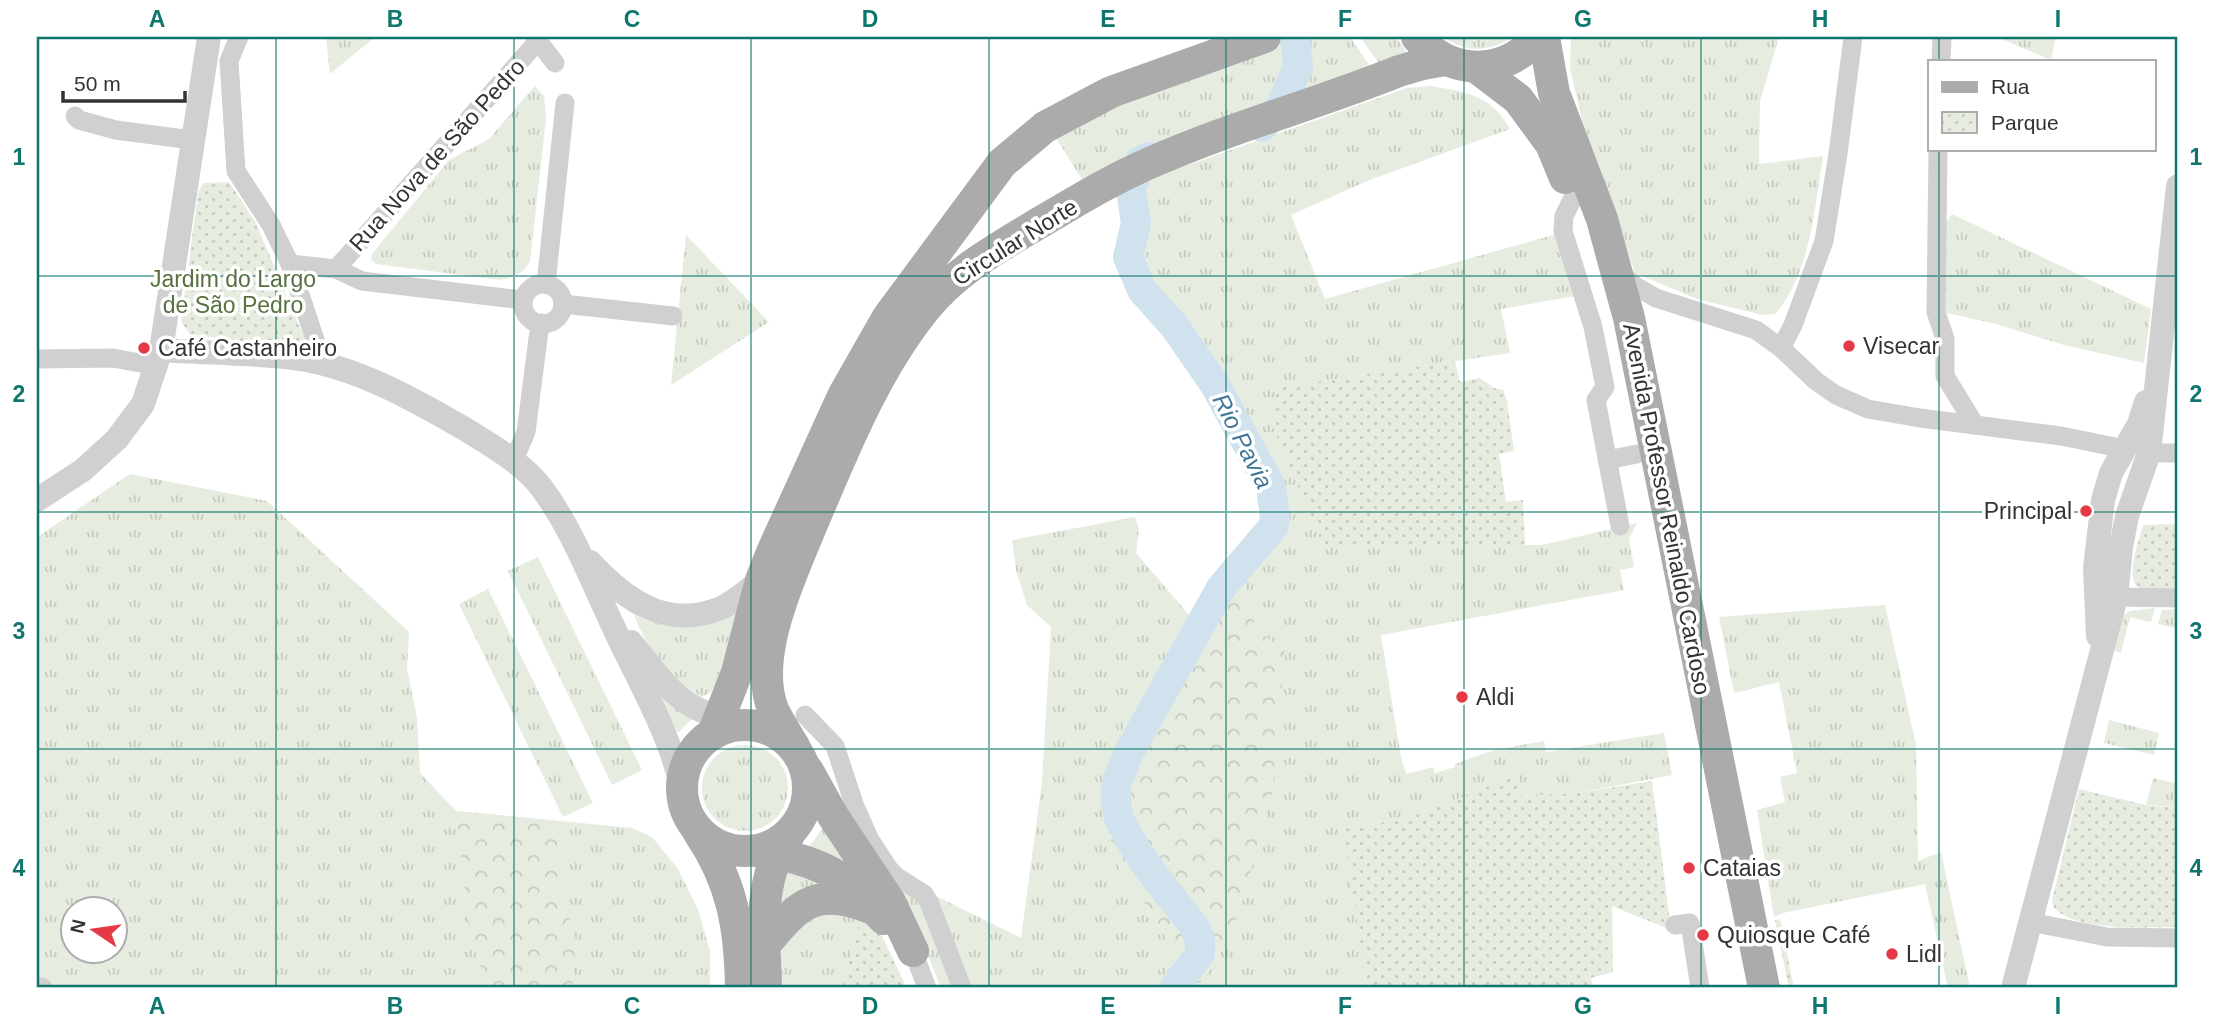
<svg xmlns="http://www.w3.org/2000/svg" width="2215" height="1025" viewBox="0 0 2215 1025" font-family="Arial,sans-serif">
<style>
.grass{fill:url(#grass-tufts);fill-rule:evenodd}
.forest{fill:url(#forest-crowns)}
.park{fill:url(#park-dots)}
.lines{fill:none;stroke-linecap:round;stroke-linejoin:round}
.river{stroke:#cfe2ee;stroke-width:30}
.minor{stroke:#d0d0d0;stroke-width:19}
.tertiary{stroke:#d0d0d0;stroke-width:24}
.primary{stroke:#ababab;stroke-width:32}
.grid{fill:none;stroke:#0f766e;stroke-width:2;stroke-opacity:0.55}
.poi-dot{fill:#e63946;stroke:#fff;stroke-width:2.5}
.labels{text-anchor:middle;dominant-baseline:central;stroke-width:7;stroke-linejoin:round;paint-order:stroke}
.street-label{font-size:23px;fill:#333;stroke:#fff}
.park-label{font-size:23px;fill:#56703f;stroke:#fff}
.poi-label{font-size:23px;fill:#333;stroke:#fff;text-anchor:start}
.water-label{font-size:24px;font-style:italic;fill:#3f7597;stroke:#fff}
.neatline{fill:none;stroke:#0f766e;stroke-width:2.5}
.grid-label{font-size:23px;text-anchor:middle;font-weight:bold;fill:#0f766e}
</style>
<defs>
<pattern id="grass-tufts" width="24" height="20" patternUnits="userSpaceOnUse" patternTransform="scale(1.75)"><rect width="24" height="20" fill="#e6ecdf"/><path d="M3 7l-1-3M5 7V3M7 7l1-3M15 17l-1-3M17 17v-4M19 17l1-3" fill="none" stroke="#c6cbc0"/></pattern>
<pattern id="forest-crowns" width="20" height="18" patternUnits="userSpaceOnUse" patternTransform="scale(1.75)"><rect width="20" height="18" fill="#e6ecdf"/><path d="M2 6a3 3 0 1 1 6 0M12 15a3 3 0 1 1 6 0" fill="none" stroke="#c6cbc0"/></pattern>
<pattern id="park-dots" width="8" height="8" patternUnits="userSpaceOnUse" patternTransform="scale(1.75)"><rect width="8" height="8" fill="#e6ecdf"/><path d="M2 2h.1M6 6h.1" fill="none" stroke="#c6cbc0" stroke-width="1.8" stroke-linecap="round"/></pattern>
</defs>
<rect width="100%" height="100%" fill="#fff"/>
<g class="grass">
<polygon points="326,37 375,37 330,74"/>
<polygon points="1292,37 1350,37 1374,72 1087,187 1054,135 1123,97 1243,57"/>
<polygon points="1360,37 1396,37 1408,54 1383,69"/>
<path d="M 1444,37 L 1513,37 C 1491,51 1466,54 1444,37 Z"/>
<path d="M 1571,37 L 1779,37 L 1760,101 L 1759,164 L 1823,156 C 1815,205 1810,276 1775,314 L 1762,315 L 1697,299 L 1635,273 L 1598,163 L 1584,129 L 1570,68 Z"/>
<polygon points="1997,37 2056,37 2051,60"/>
<path d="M 535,86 L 544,96 L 546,119 L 530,261 C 523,274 514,277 500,280 L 376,264 L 371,259 L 372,254 L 449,160 L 489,139 Z"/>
<path d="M 1431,86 C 1468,93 1490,94 1510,129 L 1367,181 L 1291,215 L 1325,299 L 1557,234 L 1576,296 L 1501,309 L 1510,353 L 1275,388 L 1323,545 L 1542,545 L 1637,523 L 1629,539 L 1634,567 L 1620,570 L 1624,590 L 1381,635 L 1401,757 L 1406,774 L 1433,767 L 1435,773 L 1455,767 L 1455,764 L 1494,750 L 1544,741 L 1546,752 L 1664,733 L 1672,775 L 1578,793 L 1522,796 L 1519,775 L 1408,818 L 1345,829 L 1367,988 L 1198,988 L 1238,917 L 1253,626 L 1241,570 L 1272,537 L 1279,526 L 1277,500 L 1274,489 L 1220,384 L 1179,324 L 1144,283 L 1134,256 L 1142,224 L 1136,188 L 1174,170 L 1407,88 Z"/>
<polygon points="1952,214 2151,309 2144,363 2064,345 1996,324 1947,313 1943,307 1946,222"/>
<polygon points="686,235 769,322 671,385"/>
<path d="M 130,474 L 267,501 L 409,632 L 407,668 L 417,718 L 420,773 L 456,811 L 632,828 L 652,837 L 678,869 L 698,909 L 710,951 L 710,988 L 37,988 L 37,537 ZM 74,909 L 116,909 L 116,951 L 74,951 Z"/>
<polygon points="1135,517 1139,529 1136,553 1194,621 1125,726 1107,795 1112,856 1156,920 1194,988 967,988 934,895 1021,938 1042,782 1051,627 1027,605 1016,570 1012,540"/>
<polygon points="538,557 642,770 612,785 508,571"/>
<polygon points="488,589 593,803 563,817 459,604"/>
<polygon points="1885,605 1916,745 1918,861 1941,852 1970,988 1948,988 1925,884 1783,913 1774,917 1757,810 1785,802 1780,777 1797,773 1779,682 1734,693 1719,617"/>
<polygon points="2155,608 2151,622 2130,617 2121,653 2113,650 2122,616 2130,611"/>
<polygon points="2178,609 2178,629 2158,624 2162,610"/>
<path d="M 741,610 L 715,685 L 711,692 L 702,697 C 670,679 647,649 634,615 C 675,635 701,626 741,610 Z"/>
<polygon points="646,678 692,719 678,733"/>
<polygon points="2109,720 2159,733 2154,755 2104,743"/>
<circle cx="745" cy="788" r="43"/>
<polygon points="2153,778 2178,784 2178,807 2146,805"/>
<polygon points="823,827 854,872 805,849 813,842"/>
<polygon points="788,870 828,884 803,890 778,904"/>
<polygon points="894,883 918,897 956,988 941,988 914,921"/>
<path d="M 825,912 L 861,916 L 842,988 L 780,988 C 778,942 783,931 825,912 Z"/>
</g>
<g class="forest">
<polygon points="1241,570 1253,626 1285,652 1272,795 1238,917 1198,988 1194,988 1156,920 1112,856 1107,795 1125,726 1199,613"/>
<polygon points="456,811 559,821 563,896 576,939 572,988 498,988 486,984 470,933"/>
</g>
<g class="park">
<polygon points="229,182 256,223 305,340 305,349 296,351 190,334 181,322 198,193 203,183"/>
<polygon points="1455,361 1460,382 1480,378 1494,388 1503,390 1507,401 1514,451 1499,454 1506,502 1523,500 1525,545 1323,545 1272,425 1275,388"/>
<path d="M 2178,524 L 2178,590 C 2168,590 2155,592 2145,590 C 2121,585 2139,542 2143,525 Z"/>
<polygon points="1519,774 1522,796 1578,793 1652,781 1671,930 1612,906 1613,972 1591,978 1593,988 1367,988 1344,829 1408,818"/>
<path d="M 2079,789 L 2150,806 L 2178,807 L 2178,927 C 2146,927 2078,932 2054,908 L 2052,900 Z"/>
<polygon points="861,916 879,930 907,988 842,988"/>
<polygon points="1780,919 1794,988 1789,988 1775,920"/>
</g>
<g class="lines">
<g class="river">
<polyline points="1262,127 1281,106 1298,67 1295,37"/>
<polyline points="1150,157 1140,161 1131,190 1136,223 1128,257 1142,290 1175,327 1215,385 1271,487 1275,519 1273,527 1221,588 1129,752 1116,785 1116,802 1119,819 1134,846 1152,873 1194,926 1200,940 1200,954 1174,988"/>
</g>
<g class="minor">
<polyline points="239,37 229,61 236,171 271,225 290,264 323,364"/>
<polyline points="535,37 555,63"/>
<polyline points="1941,61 1942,37"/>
<polyline points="75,116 79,120 116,130 192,140"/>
<polyline points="1938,149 1936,312 1945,339 1945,376 1975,425"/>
<polyline points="1573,198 1564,216 1563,231 1593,327 1605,387 1596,400 1620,526"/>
<polyline points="290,264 336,269 362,281 523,300"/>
<polyline points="336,269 538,41"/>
<polyline points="1618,270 1635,286 1656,298 1756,330 1781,348 1816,381 1836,395 1868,409 1920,418 2061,436 2125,449"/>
<polyline points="546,284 565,103"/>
<circle cx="543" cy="304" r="20"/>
<polyline points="563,304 673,316"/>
<polyline points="1781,348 1793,325 1824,241 1838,154 1853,37"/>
<polyline points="37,359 113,358 156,366"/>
<polyline points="2149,453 2178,453"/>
<polyline points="1607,460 1637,454"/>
<polyline points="513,462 526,432 540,323"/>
<polyline points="2116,597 2178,598"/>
<polyline points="805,715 835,746 854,804 870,840 889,869 897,877 924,894 929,902 962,988"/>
<polyline points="2030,922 2107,937 2178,938"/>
<polyline points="1675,925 1690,923 1700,988"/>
<polyline points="913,951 927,988"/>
<polyline points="42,987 43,988"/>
</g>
<g class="tertiary">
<path d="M 161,350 C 205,353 250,353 294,358 C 355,366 413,399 465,429 C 489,444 524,464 541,487 C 573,530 591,580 614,628 C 638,680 670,733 682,789"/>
<polyline points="37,500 83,470 117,439 143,404 161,350 209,37"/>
<path d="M 590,562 C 626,601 667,630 721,608 C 735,602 749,589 761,580"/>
<polyline points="2098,636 2095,568 2103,500 2111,473 2139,424 2146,402"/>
<path d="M 631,642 C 649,664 667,691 692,706 C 713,718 739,721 762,726"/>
<polyline points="2013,988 2116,597 2121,547 2127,516 2149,453 2178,186"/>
</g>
<g class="primary">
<path d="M 1417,37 C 1449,76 1506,77 1537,37"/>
<polyline points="1544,37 1554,93 1602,219 1629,318 1764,988"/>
<polyline points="1476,67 1518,99 1551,144 1565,178"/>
<circle cx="745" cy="788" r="63"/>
<polyline points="713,734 737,672 761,580 773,550 843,396 888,317 1002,163 1045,127 1111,92 1265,37"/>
<path d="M 795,748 C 788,736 780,724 774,712 C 751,659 790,578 810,529 C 842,454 874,372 925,309 C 955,272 994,250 1034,226 C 1072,204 1110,180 1150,163 C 1231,127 1317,104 1399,71 L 1423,64 L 1445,60"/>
<polyline points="808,771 833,816 890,902 913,951"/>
<path d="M 699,833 C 733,883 740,929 741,988"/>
<path d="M 755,851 C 788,854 821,864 849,883 C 862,893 872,907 884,919"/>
<path d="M 765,945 C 799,902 818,886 873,909"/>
<path d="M 766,988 C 765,937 756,881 788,837"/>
</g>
</g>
<path class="grid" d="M 276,37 L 276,988M 514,37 L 514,988M 751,37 L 751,988M 989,37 L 989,988M 1226,37 L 1226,988M 1464,37 L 1464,988M 1701,37 L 1701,988M 1939,37 L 1939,61M 1939,149 L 1939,988M 37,276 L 2178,276M 37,512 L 2178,512M 37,749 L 2178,749"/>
<g class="poi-dot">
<circle cx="1849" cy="346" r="7"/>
<circle cx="144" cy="348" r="7"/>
<circle cx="2086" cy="511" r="7"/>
<circle cx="1462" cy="697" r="7"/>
<circle cx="1689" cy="868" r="7"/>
<circle cx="1703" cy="935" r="7"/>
<circle cx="1892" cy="954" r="7"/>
</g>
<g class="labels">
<g class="street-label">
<text transform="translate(437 155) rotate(-48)">Rua Nova de São Pedro</text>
<text transform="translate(1015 242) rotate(-32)">Circular Norte</text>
<text transform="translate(1667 509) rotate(79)">Avenida Professor Reinaldo Cardoso</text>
</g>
<g class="park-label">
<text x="233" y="279">Jardim do Largo<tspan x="233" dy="26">de São Pedro</tspan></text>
</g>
<g class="poi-label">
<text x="1863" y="346">Visecar</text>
<text x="158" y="348">Café Castanheiro</text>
<text x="2072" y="511" text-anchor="end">Principal</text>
<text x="1476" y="697">Aldi</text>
<text x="1703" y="868">Cataias</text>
<text x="1717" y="935">Quiosque Café</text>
<text x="1906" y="954">Lidl</text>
</g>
<g class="water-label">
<text transform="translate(1243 441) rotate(63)">Rio Pavia</text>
</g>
</g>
<rect width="2215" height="1025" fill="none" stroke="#ffffff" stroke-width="77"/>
<rect x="1928" y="60" width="228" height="91" fill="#ffffff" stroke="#adadad" stroke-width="2"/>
<rect x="1942" y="82" width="35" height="10" fill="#ababab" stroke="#adadad" stroke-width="2"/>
<text x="1991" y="94" font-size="21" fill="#333333">Rua</text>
<rect x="1942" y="112" width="35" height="21" fill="url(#park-dots)" stroke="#adadad" stroke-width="2"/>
<text x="1991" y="130" font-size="21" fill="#333333">Parque</text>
<g transform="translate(94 930) rotate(283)"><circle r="33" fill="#ffffff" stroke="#adadad" stroke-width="2"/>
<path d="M0-5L12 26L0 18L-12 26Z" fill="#e63946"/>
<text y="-10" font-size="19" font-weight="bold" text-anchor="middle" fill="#333333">N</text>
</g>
<path d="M63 91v10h122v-10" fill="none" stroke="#333333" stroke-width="3.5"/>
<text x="74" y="91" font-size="21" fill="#333333" stroke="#ffffff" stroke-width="5" paint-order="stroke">50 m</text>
<rect x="38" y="38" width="2138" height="948" class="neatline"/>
<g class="grid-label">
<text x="157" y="27">A</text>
<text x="395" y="27">B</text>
<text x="632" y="27">C</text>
<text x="870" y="27">D</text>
<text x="1108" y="27">E</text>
<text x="1345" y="27">F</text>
<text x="1583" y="27">G</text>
<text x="1820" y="27">H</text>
<text x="2058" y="27">I</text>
<text x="19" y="165">1</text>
<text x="2196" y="165">1</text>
<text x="19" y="402">2</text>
<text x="2196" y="402">2</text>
<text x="19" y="639">3</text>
<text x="2196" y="639">3</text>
<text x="19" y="876">4</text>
<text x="2196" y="876">4</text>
<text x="157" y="1014">A</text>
<text x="395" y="1014">B</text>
<text x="632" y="1014">C</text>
<text x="870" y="1014">D</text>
<text x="1108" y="1014">E</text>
<text x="1345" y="1014">F</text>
<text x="1583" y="1014">G</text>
<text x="1820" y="1014">H</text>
<text x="2058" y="1014">I</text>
</g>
</svg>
